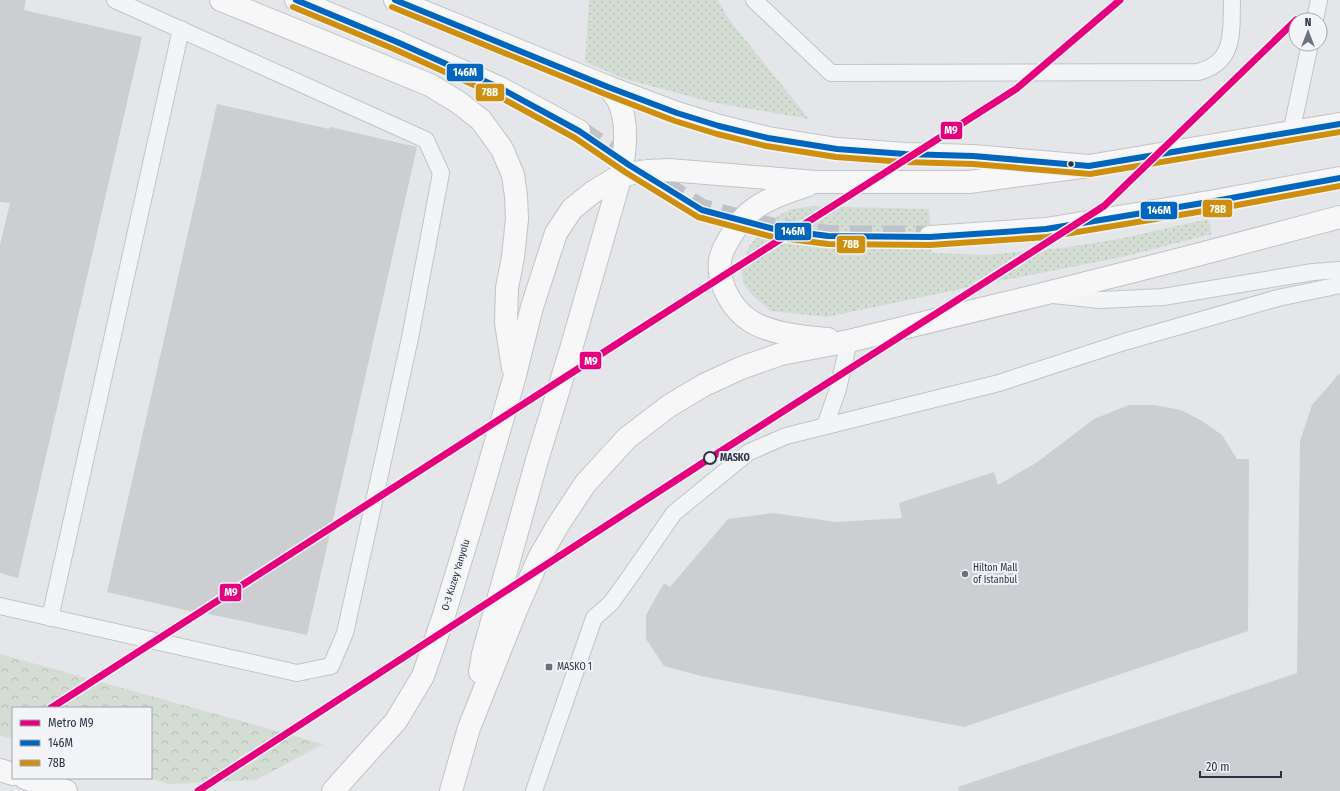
<svg xmlns="http://www.w3.org/2000/svg" width="1340" height="791" viewBox="0 0 1340 791" font-family="'Fira Sans Condensed',sans-serif">
<style>
.green{fill:url(#green-dots)}
.forest{fill:url(#forest-crowns)}
.building{fill:#ccced2}
.lines{fill:none;stroke-linecap:round;stroke-linejoin:round}
.secondary-tunnel{stroke:#bfc2c8;stroke-width:22;stroke-dasharray:22 11;stroke-linecap:butt}
.lane-casing{stroke:#c2c4c7;stroke-width:18}
.secondary-casing{stroke:#c2c4c7;stroke-width:24}
.primary-casing{stroke:#c0c3c7;stroke-width:24}
.lane{stroke:#f3f4f6;stroke-width:16}
.secondary{stroke:#f7f7f7;stroke-width:22}
.primary{stroke:#f7f7f7;stroke-width:22}
.bus-1-casing{stroke:#f2f4f8;stroke-width:9}
.bus-2-casing{stroke:#f2f4f8;stroke-width:9}
.bus-1{stroke:#0065bd;stroke-width:6}
.bus-2{stroke:#ce8f0e;stroke-width:6}
.metro-1-casing{stroke:#f2f4f8;stroke-width:10}
.metro-1{stroke:#e5007d;stroke-width:7}
.bus-dot{fill:#293344;stroke:#f2f4f8;stroke-width:1.5}
.stop-dot{fill:#f2f4f8;stroke:#293344;stroke-width:2}
.poi-dot{fill:#6a727e;stroke:#f2f4f8;stroke-width:1.5}
.labels{text-anchor:middle;dominant-baseline:central;stroke-width:4;stroke-linejoin:round;paint-order:stroke}
.stop-label{font-size:10px;font-weight:bold;fill:#293344;stroke:#f2f4f8;text-anchor:start}
.poi-label{font-size:10px;fill:#293344;stroke:#f2f4f8;text-anchor:start}
.street-label{font-size:10px;fill:#293344;stroke:#f2f4f8}
.line-badge{stroke:#f2f4f8;stroke-width:1.5}
.badge-label{font-size:11px;text-anchor:middle;font-weight:bold;fill:#fff}
</style>
<defs>
<pattern id="green-dots" width="8" height="8" patternUnits="userSpaceOnUse"><rect width="8" height="8" fill="#d4ddd4"/><path d="M2 2h.1M6 6h.1" fill="none" stroke="#b6beb7" stroke-width="1.8" stroke-linecap="round"/></pattern>
<pattern id="forest-crowns" width="20" height="18" patternUnits="userSpaceOnUse"><rect width="20" height="18" fill="#d4ddd4"/><path d="M2 6a3 3 0 1 1 6 0M12 15a3 3 0 1 1 6 0" fill="none" stroke="#b6beb7"/></pattern>
</defs>
<rect width="100%" height="100%" fill="#e4e6e9"/>
<g class="green">
<polygon points="589,0 718,0 727,17 809,119 711,102 625,79 585,62"/>
<polygon points="811,206 929,209 932,253 987,255 1062,248 1119,239 1208,219 1212,234 1122,257 989,283 827,317 771,311 752,295 743,283 742,269 748,248 769,221 789,210"/>
</g>
<polygon class="forest" points="0,654 323,744 256,780 169,784 148,778 151,778 151,708 13,708 13,739 0,735"/>
<g class="building">
<polygon points="0,0 26,0 24,10 142,37 18,578 0,573 0,245 10,203 0,202"/>
<polygon points="217,104 329,129 330,127 417,147 307,635 195,611 194,612 107,592"/>
<polygon points="1340,373 1340,791 959,791 958,787 1297,673 1300,441 1312,405"/>
<polygon points="1129,405 1154,405 1181,410 1202,421 1222,435 1237,459 1249,459 1248,631 964,727 701,676 664,666 646,639 646,615 664,583 670,587 728,519 773,513 836,522 902,518 899,503 994,472 998,485 1036,463 1094,419"/>
</g>
<g class="lines">
<polyline class="secondary-tunnel" points="579,131 629,165 702,210 774,229 828,236 930,237"/>
<g class="lane-casing">
<g id="lane">
<path d="M 754,0 L 831,73 L 1198,72 C 1236,62 1231,32 1232,0"/>
<polyline points="1315,20 1319,0"/>
<polyline points="1291,133 1310,44"/>
<polyline points="1053,295 1100,300 1163,297 1313,272 1340,270"/>
<polyline points="825,426 838,389 849,341"/>
<polyline points="0,606 297,673 331,666 345,633 410,338 441,173 426,140 115,0"/>
<polyline points="50,618 181,29"/>
<polyline points="534,791 594,618 611,603 629,578 674,513 749,452 786,436 999,383 1124,342 1278,298 1340,285"/>
</g>
</g>
<g class="secondary-casing">
<g id="secondary">
<polyline points="296,0 397,42 500,88 579,131"/>
<polyline points="395,0 608,87 677,113 719,126 768,138 837,149 905,154 973,156 1089,166 1340,124"/>
<polyline points="930,237 1046,229 1215,201 1340,178"/>
</g>
</g>
<g class="primary-casing">
<g id="primary">
<polyline points="221,0 430,85 458,102 481,120 502,149 513,175 516,196 517,219 513,257 507,288 506,323 513,368"/>
<path d="M 808,185 C 788,192 767,198 750,212 C 740,220 722,247 720,260 C 717,283 732,310 752,322 C 770,333 807,338 828,339"/>
<path d="M 480,672 L 483,654 L 537,460 L 571,349 L 621,175 C 625,151 629,123 618,100 C 615,95 611,91 608,87"/>
<polyline points="0,770 13,774"/>
<polyline points="25,778 66,791"/>
<polyline points="333,791 396,721 423,676 444,615 482,490 514,379 532,307 556,233 572,209 593,192 621,175 648,171 669,170 816,182 969,182 1089,166"/>
<polyline points="451,791 469,728 516,610 539,558 558,525 585,484 627,438 669,406 704,385 741,368 781,354 849,341 1043,294 1189,257 1340,217"/>
</g>
</g>
<use href="#lane" class="lane"/>
<use href="#secondary" class="secondary"/>
<use href="#primary" class="primary"/>
<g class="bus-1-casing">
<g id="bus-1">
<polyline points="296,0 397,42 500,88 579,131 629,165 702,210 774,229 828,236 930,237 1046,229 1215,201 1340,178"/>
<polyline points="395,0 608,87 677,113 719,126 768,138 837,149 905,154 973,156 1089,166 1340,124"/>
</g>
</g>
<g class="bus-2-casing">
<g id="bus-2">
<polyline points="293,7 394,49 496,95 575,138 625,172 698,217 773,237 828,244 930,245 1047,237 1216,209 1340,186"/>
<polyline points="392,7 605,94 675,121 717,134 766,146 836,157 904,162 973,164 1090,174 1340,132"/>
</g>
</g>
<use href="#bus-1" class="bus-1"/>
<use href="#bus-2" class="bus-2"/>
<g class="metro-1-casing">
<g id="metro-1">
<polyline points="51,708 629,336 1016,89 1120,0"/>
<polyline points="198,791 718,453 1104,206 1296,20"/>
</g>
</g>
<use href="#metro-1" class="metro-1"/>
</g>
<circle class="bus-dot" cx="1071" cy="164" r="3.5"/>
<circle class="stop-dot" cx="710" cy="458" r="6"/>
<g class="poi-dot">
<circle cx="965" cy="574" r="4"/>
<rect x="545" y="663" width="8" height="8" rx="2"/>
</g>
<g class="labels">
<g class="stop-label">
<text x="720" y="458">MASKO</text>
</g>
<g class="poi-label">
<text x="973" y="568">Hilton Mall<tspan x="973" dy="12">of Istanbul</tspan></text>
<text x="557" y="667">MASKO 1</text>
</g>
<g class="street-label">
<text transform="translate(456 575) rotate(-73)">O-3 Kuzey Yanyolu</text>
</g>
</g>
<g class="line-badge">
<rect x="446" y="63" width="38" height="19" rx="4" fill="#0065bd"/>
<rect x="475" y="83" width="30" height="19" rx="4" fill="#ce8f0e"/>
<rect x="940" y="121" width="23" height="19" rx="4" fill="#e5007d"/>
<rect x="1202" y="199" width="31" height="19" rx="4" fill="#ce8f0e"/>
<rect x="1140" y="201" width="38" height="19" rx="4" fill="#0065bd"/>
<rect x="774" y="222" width="38" height="19" rx="4" fill="#0065bd"/>
<rect x="836" y="235" width="30" height="19" rx="4" fill="#ce8f0e"/>
<rect x="579" y="351" width="23" height="19" rx="4" fill="#e5007d"/>
<rect x="219" y="583" width="23" height="19" rx="4" fill="#e5007d"/>
</g>
<g class="badge-label">
<text x="465" y="76">146M</text>
<text x="490" y="96">78B</text>
<text x="951" y="134">M9</text>
<text x="1218" y="213">78B</text>
<text x="1159" y="214">146M</text>
<text x="793" y="235">146M</text>
<text x="851" y="248">78B</text>
<text x="591" y="365">M9</text>
<text x="231" y="596">M9</text>
</g>
<rect x="12" y="707" width="140" height="72" fill="#f2f4f8" stroke="#a2a7b0"/>
<rect x="20" y="720" width="20" height="6" fill="#e5007d" stroke="#a2a7b0"/>
<text x="48" y="727" font-size="12" fill="#293344">Metro M9</text>
<rect x="20" y="740" width="20" height="6" fill="#0065bd" stroke="#a2a7b0"/>
<text x="48" y="747" font-size="12" fill="#293344">146M</text>
<rect x="20" y="760" width="20" height="6" fill="#ce8f0e" stroke="#a2a7b0"/>
<text x="48" y="767" font-size="12" fill="#293344">78B</text>
<g transform="translate(1308 32)"><circle r="19" fill="#f2f4f8" stroke="#a2a7b0"/>
<path d="M0-3L7 15L0 10L-7 15Z" fill="#6a727e"/>
<text y="-6" font-size="11" font-weight="bold" text-anchor="middle" fill="#293344">N</text>
</g>
<path d="M1200 771v6h81v-6" fill="none" stroke="#293344" stroke-width="2"/>
<text x="1206" y="771" font-size="12" fill="#293344" stroke="#f2f4f8" stroke-width="3" paint-order="stroke">20 m</text>
</svg>
